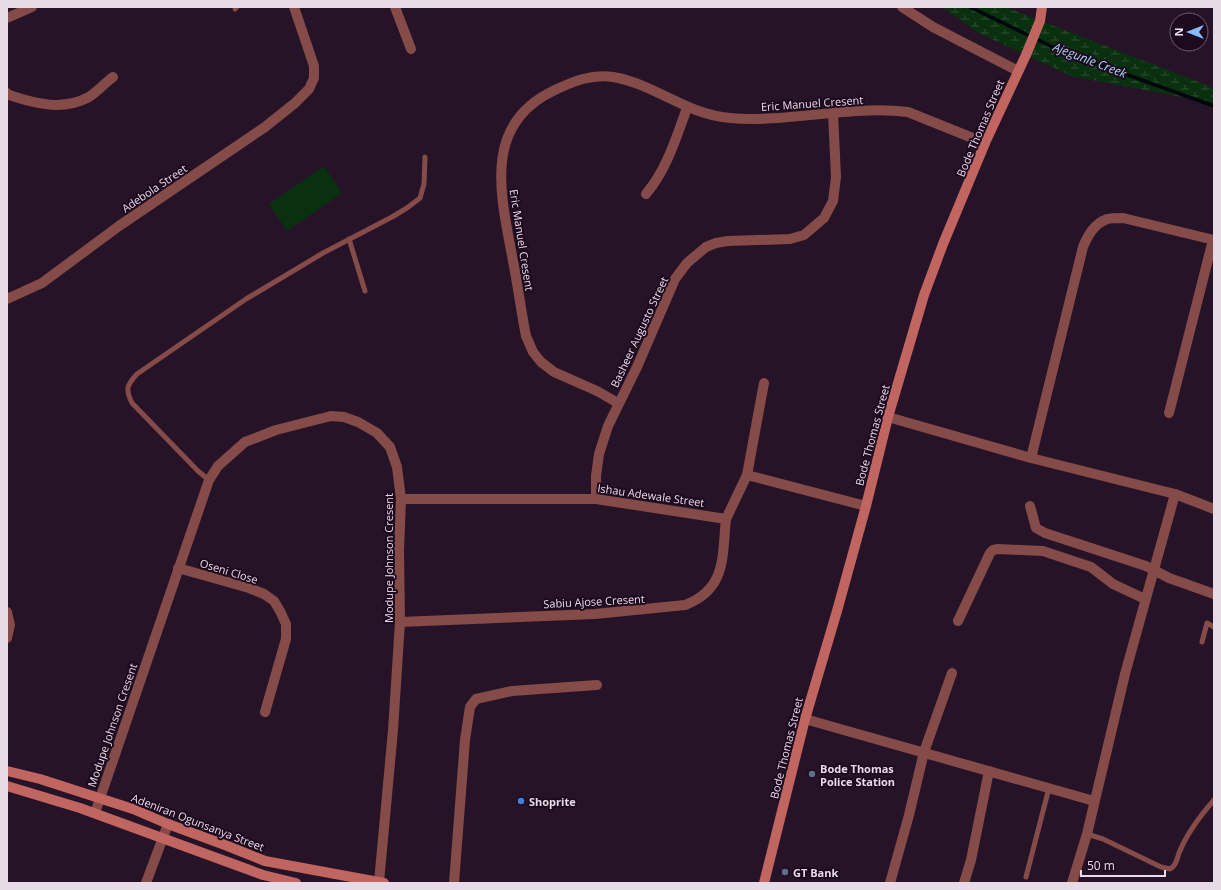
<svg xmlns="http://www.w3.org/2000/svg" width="1221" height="890" viewBox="0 0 1221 890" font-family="'Open Sans',sans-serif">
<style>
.wetland{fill:url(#wetland-marsh)}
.green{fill:#093110}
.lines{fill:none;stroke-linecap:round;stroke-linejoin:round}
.stream{stroke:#00070c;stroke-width:3.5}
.service{stroke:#854b48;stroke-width:5}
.minor{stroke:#854b48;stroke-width:10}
.secondary{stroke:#c16560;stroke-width:10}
.service-dot{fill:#5c6f8a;stroke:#1d0a1e;stroke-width:1.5}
.shop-dot{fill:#3f7fe0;stroke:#1d0a1e;stroke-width:1.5}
.labels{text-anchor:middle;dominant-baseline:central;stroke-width:4;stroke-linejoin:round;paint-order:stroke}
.street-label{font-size:11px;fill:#e8dbe8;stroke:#1d0a1e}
.poi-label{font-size:11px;font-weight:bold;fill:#e8dbe8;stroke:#1d0a1e;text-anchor:start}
.water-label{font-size:12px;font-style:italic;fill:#abd7f1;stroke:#1d0a1e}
</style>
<defs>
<pattern id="wetland-marsh" width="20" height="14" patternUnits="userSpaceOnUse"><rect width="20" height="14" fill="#093110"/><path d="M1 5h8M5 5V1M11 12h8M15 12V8" fill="none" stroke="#2d4e33"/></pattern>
</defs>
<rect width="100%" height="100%" fill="#271327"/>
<polygon class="wetland" points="942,7 1005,7 1214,88 1214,103 1071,76 979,33"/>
<polygon class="green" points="324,166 342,193 287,231 269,204"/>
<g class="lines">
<polyline class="stream" points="970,7 1061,51 1214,106"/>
<g class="service">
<polyline points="235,9 237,7"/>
<polyline points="349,239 365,291"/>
<path d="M 209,480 L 198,471 L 132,403 C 125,389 127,385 137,374 L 246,299 L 323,253 L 392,217 L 407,208 L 420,198 L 424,184 L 425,157"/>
<polyline points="1202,642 1207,623 1214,627"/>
<path d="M 1087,834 L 1103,839 L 1161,867 L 1170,869 C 1176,866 1177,859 1179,853 C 1187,833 1200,816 1214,800"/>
<polyline points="1026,877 1049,788"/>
</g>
<g class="minor">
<polyline points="395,7 411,49"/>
<polyline points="902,7 933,27 1018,71"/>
<polyline points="7,18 32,7"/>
<path d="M 7,93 L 9,95 C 36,104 63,111 89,97 C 97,92 105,83 113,77"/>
<path d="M 646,194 C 667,169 676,138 687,108"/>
<polyline points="7,299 42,283 119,226 265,127 295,103 309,89 314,78 314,66 294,7"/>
<path d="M 618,403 L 597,391 L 554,372 L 541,362 L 533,352 L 526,336 C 521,311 518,286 513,261 C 501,196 481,124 555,90 C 574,81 591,74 613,77 C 655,84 687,115 730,118 C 789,123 849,105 908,112 L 985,143"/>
<polyline points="1169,413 1213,240"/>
<polyline points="888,417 1031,458 1175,494 1214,509"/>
<path d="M 1031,458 L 1083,247 C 1088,235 1094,224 1107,219 C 1111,218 1118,218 1123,218 L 1214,240"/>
<polyline points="747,475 764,383"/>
<polyline points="401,499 596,499 726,519 747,475 866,506"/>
<polyline points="596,499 596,476 599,454 608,426 637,367 675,279 687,263 706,247 716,243 728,241 790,239 804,235 824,218 833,201 836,177 833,113"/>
<polyline points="1030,506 1036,528 1045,533 1146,566 1169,578 1214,594"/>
<polyline points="178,568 249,588 264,594 274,601 280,611 286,624 286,639 265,712"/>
<polyline points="7,612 10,625 7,638"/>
<polyline points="958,621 990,553 993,550 998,549 1043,551 1091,567 1113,584 1145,599"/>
<path d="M 400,622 L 595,614 L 685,605 C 727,589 722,556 726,519"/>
<polyline points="805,719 1094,801"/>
<polyline points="95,813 209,480 218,466 245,442 276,430 331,416 344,417 358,422 377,433 390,447 397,467 401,499 399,551 400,622 393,730 379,882"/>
<polyline points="146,883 168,824"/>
<polyline points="454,883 465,740 470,707 476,699 512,691 597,685"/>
<polyline points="890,883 909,815 924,752 952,673"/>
<polyline points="964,883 971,860 989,771"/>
<polyline points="1072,883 1087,834 1125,674 1175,494"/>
</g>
<g class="secondary">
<polyline points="7,771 40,779 133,809 168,824 225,845 265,861 384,883"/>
<polyline points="7,786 80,808 263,875 296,883"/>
<polyline points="764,883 805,719 837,611 866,506 888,417 924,295 943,244 985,143 1026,55 1040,21 1042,7"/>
</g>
</g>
<g class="service-dot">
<circle cx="812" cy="774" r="4"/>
<circle cx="785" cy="872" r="4"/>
</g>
<circle class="shop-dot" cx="521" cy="801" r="4"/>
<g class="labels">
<g class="street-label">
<text transform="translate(812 103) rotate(-4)">Eric Manuel Cresent</text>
<text transform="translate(980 128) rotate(-67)">Bode Thomas Street</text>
<text transform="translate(154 188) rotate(-34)">Adebola Street</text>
<text transform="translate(522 240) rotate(81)">Eric Manuel Cresent</text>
<text transform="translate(639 332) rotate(-65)">Basheer Augusto Street</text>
<text transform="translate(872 435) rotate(-75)">Bode Thomas Street</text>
<text transform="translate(651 495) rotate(8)">Ishau Adewale Street</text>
<text transform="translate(388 558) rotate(-90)">Modupe Johnson Cresent</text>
<text transform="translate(229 571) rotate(17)">Oseni Close</text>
<text transform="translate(594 601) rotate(-3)">Sabiu Ajose Cresent</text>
<text transform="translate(112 725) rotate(-71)">Modupe Johnson Cresent</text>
<text transform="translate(786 748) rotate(-76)">Bode Thomas Street</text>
<text transform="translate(198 822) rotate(21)">Adeniran Ogunsanya Street</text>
</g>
<g class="poi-label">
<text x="820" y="768">Bode Thomas<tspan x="820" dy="13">Police Station</tspan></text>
<text x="529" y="801">Shoprite</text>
<text x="793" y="872">GT Bank</text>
</g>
<g class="water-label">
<text transform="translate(1090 60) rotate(21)">Ajegunle Creek</text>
</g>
</g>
<rect width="1221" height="890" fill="none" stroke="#e8dbe8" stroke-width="16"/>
<g transform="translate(1189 32) rotate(270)"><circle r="19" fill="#1d0a1e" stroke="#6e5e6f"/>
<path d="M0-3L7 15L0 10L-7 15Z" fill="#87bbfc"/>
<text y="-6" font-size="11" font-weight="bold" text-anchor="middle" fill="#e8dbe8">N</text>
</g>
<path d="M1081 870v6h84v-6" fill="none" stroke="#e8dbe8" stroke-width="2"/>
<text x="1087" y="870" font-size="12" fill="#e8dbe8" stroke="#1d0a1e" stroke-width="3" paint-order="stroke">50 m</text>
</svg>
